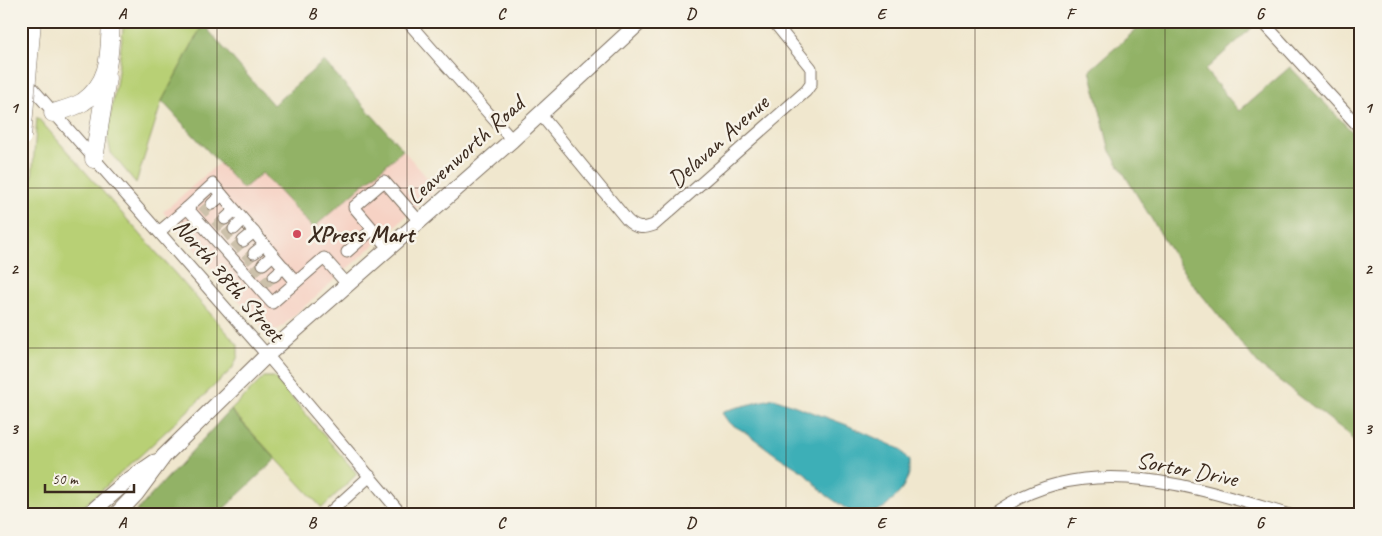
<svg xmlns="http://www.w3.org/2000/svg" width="1382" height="536" viewBox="0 0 1382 536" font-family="Caveat,sans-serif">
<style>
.built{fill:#f6d2c4}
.green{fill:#b8d075;stroke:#7a7d4a}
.forest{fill:#92b266;stroke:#666e42}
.water{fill:#3eafb7;stroke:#3c6c6a}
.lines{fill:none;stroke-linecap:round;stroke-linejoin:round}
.minor-tunnel{stroke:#ccc1ab;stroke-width:11;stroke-dasharray:11 5.5;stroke-linecap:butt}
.minor-casing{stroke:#7a6c5c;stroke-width:13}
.major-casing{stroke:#7a6c5c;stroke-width:17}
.highway-casing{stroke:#7a6c5c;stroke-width:19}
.minor{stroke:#fff;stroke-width:11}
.major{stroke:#fff;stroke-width:15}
.highway{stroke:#fff;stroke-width:18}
.highway-bridge-casing{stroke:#7a6c5c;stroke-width:19;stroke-linecap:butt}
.highway-bridge{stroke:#fff;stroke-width:18}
.grid{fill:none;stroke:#3b2a1e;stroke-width:1;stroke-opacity:0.55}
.poi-dot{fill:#d1495b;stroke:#f7f3e8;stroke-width:2}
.labels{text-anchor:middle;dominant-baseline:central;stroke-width:5;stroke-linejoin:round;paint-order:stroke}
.street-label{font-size:24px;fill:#3b2a1e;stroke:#f7f3e8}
.poi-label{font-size:24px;font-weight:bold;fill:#3b2a1e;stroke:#f7f3e8;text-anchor:start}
.neatline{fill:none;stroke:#3b2a1e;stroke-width:2}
.grid-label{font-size:16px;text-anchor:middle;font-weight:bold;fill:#3b2a1e}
</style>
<rect width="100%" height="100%" fill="#f7f3e8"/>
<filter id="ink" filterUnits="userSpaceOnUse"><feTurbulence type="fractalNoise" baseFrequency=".02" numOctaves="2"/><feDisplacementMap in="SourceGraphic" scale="10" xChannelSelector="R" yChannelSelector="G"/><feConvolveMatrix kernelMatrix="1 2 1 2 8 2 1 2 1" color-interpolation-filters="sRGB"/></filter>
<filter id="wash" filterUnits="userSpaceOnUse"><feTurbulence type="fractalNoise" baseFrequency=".0096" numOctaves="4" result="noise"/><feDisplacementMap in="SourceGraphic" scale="20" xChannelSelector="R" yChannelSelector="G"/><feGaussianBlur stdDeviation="1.12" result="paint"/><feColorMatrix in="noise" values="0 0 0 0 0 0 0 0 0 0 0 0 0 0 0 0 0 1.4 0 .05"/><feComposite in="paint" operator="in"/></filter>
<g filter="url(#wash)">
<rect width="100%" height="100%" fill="#f0e7ce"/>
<polygon class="built" points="403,150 437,189 279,329 266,332 163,212 219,163 243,189 262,173 313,228"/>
<g class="green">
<polygon points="124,21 201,21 203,24 162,101 136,183 111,153 107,135 117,79"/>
<polygon points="37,117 238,345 238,356 232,369 142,454 74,515 28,515 22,374 25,266"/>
<polygon points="264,377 274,377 357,474 322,508 231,410"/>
</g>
<g class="forest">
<polygon points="1146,21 1249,21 1254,26 1205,70 1239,111 1290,67 1361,141 1361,457 1350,435 1259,365 1187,277 1110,151 1090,70"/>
<polygon points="203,24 273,105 324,61 403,150 313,228 262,173 243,189 162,101"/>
<polygon points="230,410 276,459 217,515 133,515"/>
</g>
<polygon class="water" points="774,398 847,425 900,449 909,461 909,475 901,491 887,506 871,514 851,512 826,495 805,473 776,455 745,432 729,423 722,413 731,409"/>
</g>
<g filter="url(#ink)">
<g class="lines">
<g class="minor-tunnel">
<polyline points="202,213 212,204"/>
<polyline points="215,228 225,219"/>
<polyline points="224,237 234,229"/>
<polyline points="234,249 243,241"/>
<polyline points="245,261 254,253"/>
<polyline points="253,272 263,264"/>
<polyline points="264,284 274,276"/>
</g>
<g class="minor-casing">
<g id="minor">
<polyline points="407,21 512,140"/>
<polyline points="1262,21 1361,129"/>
<polyline points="25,80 267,355 402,515"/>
<path d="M 540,114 L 627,220 C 636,229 643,229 654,225 L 806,91 L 811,84 L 811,68 L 773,21"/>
<polyline points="212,204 222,195"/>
<polyline points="187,208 213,184 296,282"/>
<polyline points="225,219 235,210"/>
<polyline points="234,229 243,220"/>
<polyline points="159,232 187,208 272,303 324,258 347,284"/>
<polyline points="243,241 254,232"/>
<polyline points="389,248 354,207 384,181 419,221"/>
<polyline points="347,252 373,229"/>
<polyline points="254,253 264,245"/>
<polyline points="263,264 273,255"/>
<polyline points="274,276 284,267"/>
<polyline points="327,515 370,476"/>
<path d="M 992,515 C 1083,447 1193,487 1290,515"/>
</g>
</g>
<g class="major-casing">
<g id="major">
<polyline points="88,515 126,482 155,462"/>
<polyline points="116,515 136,494 164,456 267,355 512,140 641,21"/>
</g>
</g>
<g class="highway-casing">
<g id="highway">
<path d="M 53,113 C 63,110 75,107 83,102 C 112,81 109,53 111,21"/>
<polyline points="94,159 107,78"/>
</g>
</g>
<use href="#minor" class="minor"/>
<use href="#major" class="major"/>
<use href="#highway" class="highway"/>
<g class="highway-bridge-casing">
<polyline id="highway-bridge" points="22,137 32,21"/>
</g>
<use href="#highway-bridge" class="highway-bridge"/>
</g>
</g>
<path class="grid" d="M 217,21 L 217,515M 407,21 L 407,515M 596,21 L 596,515M 786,21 L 786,515M 975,21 L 975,515M 1165,21 L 1165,515M 21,188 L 1361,188M 21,348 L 1361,348"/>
<circle class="poi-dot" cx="297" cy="234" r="5"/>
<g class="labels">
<g class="street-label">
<text transform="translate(718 141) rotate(-42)">Delavan Avenue</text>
<text transform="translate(465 150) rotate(-42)">Leavenworth Road</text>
<text transform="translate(229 280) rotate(49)">North 38th Street</text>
<text transform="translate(1187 469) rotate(11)">Sortor Drive</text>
</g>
<g class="poi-label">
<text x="307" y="234">XPress Mart</text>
</g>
</g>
<rect width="1382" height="536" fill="none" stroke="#f7f3e8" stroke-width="55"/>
<path d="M45 484v8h89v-8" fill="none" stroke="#3b2a1e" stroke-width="2.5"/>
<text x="52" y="484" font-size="15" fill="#3b2a1e" stroke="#f7f3e8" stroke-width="4" paint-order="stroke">50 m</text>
<rect x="28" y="28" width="1326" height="480" class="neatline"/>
<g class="grid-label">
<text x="122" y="19">A</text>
<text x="312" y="19">B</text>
<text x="501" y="19">C</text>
<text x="691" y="19">D</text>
<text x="881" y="19">E</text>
<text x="1070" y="19">F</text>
<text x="1260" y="19">G</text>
<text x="14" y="113">1</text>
<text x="1368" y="113">1</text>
<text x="14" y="274">2</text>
<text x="1368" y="274">2</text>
<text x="14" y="434">3</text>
<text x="1368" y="434">3</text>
<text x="122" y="528">A</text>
<text x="312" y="528">B</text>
<text x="501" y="528">C</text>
<text x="691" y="528">D</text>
<text x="881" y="528">E</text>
<text x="1070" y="528">F</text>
<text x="1260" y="528">G</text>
</g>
</svg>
